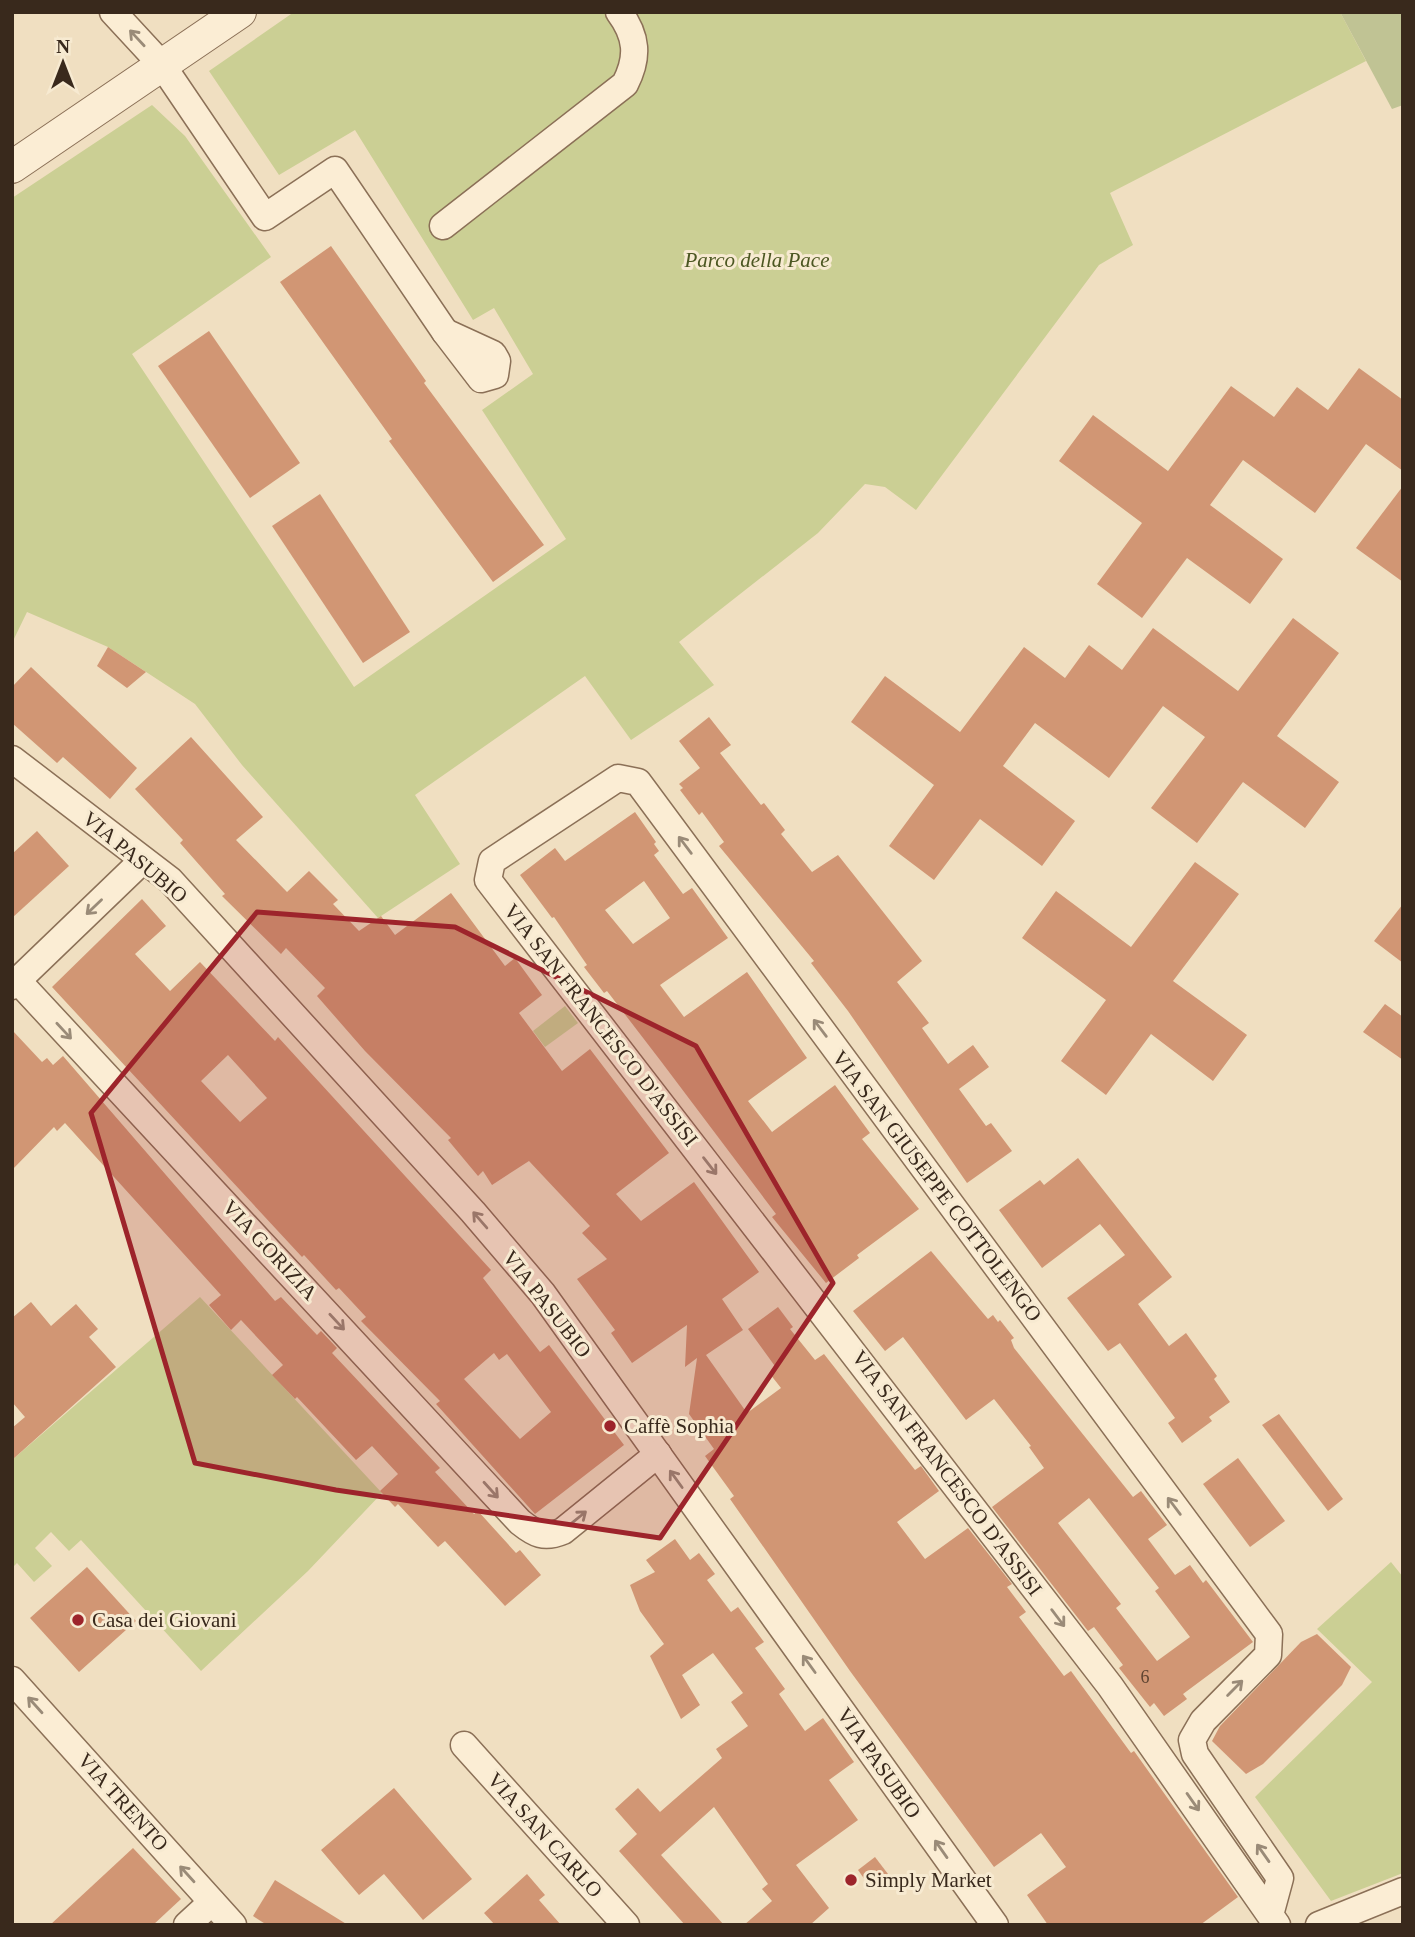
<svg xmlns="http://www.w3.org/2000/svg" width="1415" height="1937" viewBox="0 0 1415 1937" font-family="Georgia,serif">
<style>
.green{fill:#cbcf94}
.cemetery{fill:#c0c394}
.building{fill:#d19674;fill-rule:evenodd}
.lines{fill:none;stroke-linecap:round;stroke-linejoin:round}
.minor-casing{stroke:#8b7057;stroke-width:29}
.tertiary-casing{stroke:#8b7057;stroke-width:34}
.minor{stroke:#fbedd4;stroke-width:26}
.tertiary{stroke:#fbedd4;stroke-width:32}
.oneway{stroke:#9a8b78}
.marked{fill:#9d242b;fill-opacity:0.2;stroke:#9d242b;stroke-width:5;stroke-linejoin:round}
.poi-dot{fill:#9d242b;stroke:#f7ead1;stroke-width:2.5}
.labels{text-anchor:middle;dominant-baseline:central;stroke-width:6;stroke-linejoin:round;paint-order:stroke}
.number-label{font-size:18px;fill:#5f4432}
.park-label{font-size:21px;font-style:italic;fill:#4c5722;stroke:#f7ead1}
.street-label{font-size:21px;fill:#39291c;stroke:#f7ead1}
.poi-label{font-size:21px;fill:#39291c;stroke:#f7ead1;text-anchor:start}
</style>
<rect width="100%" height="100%" fill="#f0dfc1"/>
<g class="green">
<polygon points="294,12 1340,12 1366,61 1110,193 1133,245 1099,265 916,510 885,487 865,484 818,533 679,642 714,685 631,740 585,676 415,795 460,864 378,918 242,765 195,704 108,647 27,612 12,643 12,198 152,105 185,136 271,257 132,354 354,687 566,539 482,410 533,374 494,308 473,320 355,130 279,175 209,71"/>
<polygon points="565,1006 578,1023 545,1047 533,1031"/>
<polygon points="200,1297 382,1493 308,1571 201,1671 81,1540 69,1551 51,1532 35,1548 52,1566 34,1582 17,1563 12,1568 12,1460"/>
<polygon points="1391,1562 1403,1577 1403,1873 1331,1901 1255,1797 1372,1682 1317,1629"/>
</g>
<polygon class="cemetery" points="1340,12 1403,12 1403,105 1392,109"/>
<g class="building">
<polygon points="331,246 426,381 424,383 544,545 493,582 389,441 392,439 280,282"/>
<polygon points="209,331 300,463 250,498 158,366"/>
<polygon points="1359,368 1403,400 1403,471 1366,444 1315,513 1243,460 1210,505 1283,559 1250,604 1187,558 1142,618 1097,584 1142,523 1059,461 1093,415 1168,471 1231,386 1274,417 1297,387 1328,410"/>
<polygon points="1403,486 1403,582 1356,548"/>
<polygon points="320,494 410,632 363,663 272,526"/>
<polygon points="1293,618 1339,653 1277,736 1339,782 1305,828 1243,782 1197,843 1151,808 1205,737 1163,706 1109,778 1035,723 1003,766 1075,821 1042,866 980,819 934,880 889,846 934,785 851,722 885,676 960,732 1024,647 1065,678 1089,645 1122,670 1153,628 1238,691"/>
<polygon points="108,647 146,672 127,688 97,666"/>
<polygon points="31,667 137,768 110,799 63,757 57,763 12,723 12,687"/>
<polygon points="709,717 731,745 720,753 761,805 764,803 785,830 781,834 812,872 838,855 922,961 897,982 929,1023 922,1028 948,1064 973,1045 989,1067 959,1089 986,1126 991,1123 1012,1151 967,1183 848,1011 811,963 814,961 719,846 724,842 702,812 699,815 680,790 683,788 679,784 700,768 679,741"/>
<polygon points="191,737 263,817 236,840 287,892 309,871 338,900 333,904 359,931 381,916 395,935 451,893 505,966 515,958 542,995 519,1013 562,1071 590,1049 669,1153 616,1194 641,1221 694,1182 759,1272 722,1299 743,1330 706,1355 747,1413 781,1388 770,1374 777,1369 748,1329 778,1307 793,1327 790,1329 815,1360 824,1354 915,1470 921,1466 939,1491 897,1522 925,1559 968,1528 1012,1584 1007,1587 1026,1612 1019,1617 1064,1676 1071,1671 1131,1753 1134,1751 1238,1897 1200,1925 1048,1925 1027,1895 1066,1867 1041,1833 994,1867 850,1671 730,1499 734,1496 705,1456 714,1449 689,1414 697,1358 685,1367 687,1325 632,1363 611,1333 615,1330 577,1279 607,1259 582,1233 590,1226 529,1161 492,1185 483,1171 478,1176 448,1140 451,1138 365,1051 317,996 325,988 286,948 281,954 222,896 225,894 180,843 183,840 135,789"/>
<path d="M 635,812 L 656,842 L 654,844 L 659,851 L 654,855 L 683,894 L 692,888 L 728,938 L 660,985 L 684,1017 L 747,972 L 807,1058 L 748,1101 L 772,1132 L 835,1085 L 870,1133 L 862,1139 L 919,1209 L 857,1255 L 859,1258 L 826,1283 L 772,1217 L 776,1214 L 660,1060 L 607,991 L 604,993 L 584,967 L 587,965 L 554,917 L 552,918 L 520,875 L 555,848 L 565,861 ZM 644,881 L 670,918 L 633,944 L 605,910 Z"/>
<polygon points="37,831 69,866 12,918 12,854"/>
<polygon points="1195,862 1239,894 1173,981 1247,1035 1213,1081 1151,1034 1106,1095 1061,1061 1106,1000 1022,938 1056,891 1131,947"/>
<path d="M 142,899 L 166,926 L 135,954 L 170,991 L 200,962 L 275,1041 L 278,1037 L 491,1270 L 483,1278 L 540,1352 L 549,1345 L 624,1445 L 535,1514 L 436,1404 L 440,1401 L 361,1321 L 366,1317 L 339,1288 L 336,1290 L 304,1255 L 302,1257 L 52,987 ZM 228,1055 L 267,1098 L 240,1122 L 201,1081 ZM 494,1353 L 499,1360 L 507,1354 L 551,1412 L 520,1439 L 464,1379 Z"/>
<polygon points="1403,904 1403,963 1374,941"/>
<polygon points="1385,1004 1403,1017 1403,1060 1363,1032"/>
<polygon points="12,1030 42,1062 47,1058 53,1065 63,1056 275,1301 281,1297 317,1335 321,1331 337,1348 332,1353 440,1468 435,1472 474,1514 478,1511 516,1553 520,1550 541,1575 505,1606 445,1541 438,1547 398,1504 395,1507 380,1491 398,1474 372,1446 356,1460 297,1397 295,1399 272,1375 283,1365 241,1320 231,1330 209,1305 221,1295 65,1123 57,1131 54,1127 12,1170"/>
<polygon points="1078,1158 1172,1277 1138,1304 1169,1346 1186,1333 1217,1376 1214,1379 1230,1402 1209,1417 1212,1421 1182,1443 1168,1423 1175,1418 1120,1343 1108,1351 1067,1298 1125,1255 1100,1224 1042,1268 999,1210 1040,1180 1044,1185"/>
<path d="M 931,1251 L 988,1319 L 993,1315 L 998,1322 L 1000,1320 L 1014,1338 L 1011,1340 L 1014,1348 L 1133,1497 L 1141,1491 L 1167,1525 L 1148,1539 L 1175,1575 L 1190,1565 L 1203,1583 L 1206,1580 L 1253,1642 L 1183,1694 L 1187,1699 L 1164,1716 L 1154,1703 L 1150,1707 L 1119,1668 L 1123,1665 L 1094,1627 L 1088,1631 L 992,1507 L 1044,1468 L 1029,1447 L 1031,1446 L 994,1399 L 966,1420 L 903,1337 L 885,1351 L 853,1311 ZM 1089,1498 L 1159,1588 L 1155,1591 L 1190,1637 L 1157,1661 L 1116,1608 L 1121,1604 L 1058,1523 Z"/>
<polygon points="31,1302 51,1326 76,1304 98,1329 89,1337 116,1367 12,1460 12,1428 25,1417 12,1402 12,1318"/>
<polygon points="1279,1414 1343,1499 1328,1511 1262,1425"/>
<polygon points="1238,1458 1285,1521 1250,1547 1203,1484"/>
<polygon points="675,1539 690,1560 699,1553 715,1574 707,1580 731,1612 738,1607 764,1642 755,1648 785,1689 779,1694 805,1731 823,1718 854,1762 829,1780 858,1820 796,1865 829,1908 810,1925 744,1925 772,1901 762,1889 768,1884 714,1807 661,1855 724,1925 685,1925 619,1851 637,1834 615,1809 638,1788 660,1812 722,1758 716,1749 748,1726 731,1702 743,1693 713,1653 682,1675 700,1705 681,1719 650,1656 664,1644 640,1611 630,1585 655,1572 646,1560"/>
<polygon points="87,1567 136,1621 79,1672 30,1618"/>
<polygon points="1317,1634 1351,1667 1342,1685 1263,1764 1246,1774 1212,1741 1220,1726 1301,1642"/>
<polygon points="394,1788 472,1879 423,1920 384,1874 359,1895 321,1850"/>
<polygon points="133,1848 181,1899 153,1925 50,1925"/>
<polygon points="875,1857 888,1874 870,1887 858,1870"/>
<polygon points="527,1874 545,1895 539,1900 561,1925 495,1925 484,1913"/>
<polygon points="275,1880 348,1925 267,1925 253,1916"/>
</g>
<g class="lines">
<g class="minor-casing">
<g id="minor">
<polyline points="113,12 162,65 265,217 335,170 445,332"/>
<path d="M 443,226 L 625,84 C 639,57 637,36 619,12"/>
<polygon points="445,332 493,354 497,361 495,375 481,379"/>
<polyline points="12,759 170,880 473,1212 543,1294 995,1925"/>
<path d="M 18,981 L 520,1522 C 535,1534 544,1539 563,1531 L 658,1454"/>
<polyline points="12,986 143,860"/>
<polyline points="12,1680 233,1925"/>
<polyline points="464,1745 626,1925"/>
<polyline points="1270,1915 1280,1878 1195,1754 1192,1740 1203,1721 1268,1655 1269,1634 638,782 618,778 492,861 488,880 1110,1686 1277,1925"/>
<polyline points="187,1925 212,1902"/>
<polyline points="1319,1925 1403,1891"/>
</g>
</g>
<g class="tertiary-casing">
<polyline id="tertiary" points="12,167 240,12"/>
</g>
<use href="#minor" class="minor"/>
<use href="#tertiary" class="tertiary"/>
</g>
<defs><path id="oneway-shaft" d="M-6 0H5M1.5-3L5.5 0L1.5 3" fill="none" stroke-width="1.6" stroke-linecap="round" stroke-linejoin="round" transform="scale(1.75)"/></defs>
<g class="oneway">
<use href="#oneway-shaft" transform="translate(137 38) rotate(-133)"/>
<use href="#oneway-shaft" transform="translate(685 845) rotate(-127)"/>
<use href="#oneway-shaft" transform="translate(94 907) rotate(136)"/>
<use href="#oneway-shaft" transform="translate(820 1028) rotate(-127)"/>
<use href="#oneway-shaft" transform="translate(64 1031) rotate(47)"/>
<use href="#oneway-shaft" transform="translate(710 1166) rotate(52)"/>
<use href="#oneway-shaft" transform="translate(480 1220) rotate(-131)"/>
<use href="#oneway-shaft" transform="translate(337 1322) rotate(47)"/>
<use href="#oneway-shaft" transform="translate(676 1479) rotate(-126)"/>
<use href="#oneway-shaft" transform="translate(491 1490) rotate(48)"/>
<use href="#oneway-shaft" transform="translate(1174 1506) rotate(-127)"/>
<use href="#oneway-shaft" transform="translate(578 1518) rotate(-39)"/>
<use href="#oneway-shaft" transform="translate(1058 1618) rotate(53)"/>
<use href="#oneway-shaft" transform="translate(809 1664) rotate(-126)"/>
<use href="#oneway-shaft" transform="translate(1235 1688) rotate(-45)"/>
<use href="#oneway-shaft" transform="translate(35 1705) rotate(-132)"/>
<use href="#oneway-shaft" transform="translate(1193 1802) rotate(55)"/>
<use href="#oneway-shaft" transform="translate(941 1849) rotate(-125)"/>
<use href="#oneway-shaft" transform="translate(1263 1853) rotate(-125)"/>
<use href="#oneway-shaft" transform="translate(187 1874) rotate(-132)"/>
</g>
<path class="marked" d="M 257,912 L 455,927 L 696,1046 L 833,1283 L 660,1538 L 336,1490 L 195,1463 L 91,1113 Z"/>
<g class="poi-dot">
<circle cx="610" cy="1426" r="7"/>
<circle cx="78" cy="1620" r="7"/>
<circle cx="851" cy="1880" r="7"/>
</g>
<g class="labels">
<g class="number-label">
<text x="1145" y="1677">6</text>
</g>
<g class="park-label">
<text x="757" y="260">Parco della Pace</text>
</g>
<g class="street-label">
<text transform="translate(135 857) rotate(40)">VIA PASUBIO</text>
<text transform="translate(601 1025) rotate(52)">VIA SAN FRANCESCO D'ASSISI</text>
<text transform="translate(937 1186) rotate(53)">VIA SAN GIUSEPPE COTTOLENGO</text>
<text transform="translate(270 1250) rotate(47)">VIA GORIZIA</text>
<text transform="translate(547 1304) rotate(52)">VIA PASUBIO</text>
<text transform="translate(947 1473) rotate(53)">VIA SAN FRANCESCO D'ASSISI</text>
<text transform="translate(879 1763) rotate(55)">VIA PASUBIO</text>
<text transform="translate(123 1802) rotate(48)">VIA TRENTO</text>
<text transform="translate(545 1835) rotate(48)">VIA SAN CARLO</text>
</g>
<g class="poi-label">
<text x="624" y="1426">Caffè Sophia</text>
<text x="92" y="1620">Casa dei Giovani</text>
<text x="865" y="1880">Simply Market</text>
</g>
</g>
<rect width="1415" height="1937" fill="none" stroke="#39291c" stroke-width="28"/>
<g transform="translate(63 63)" stroke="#f7ead1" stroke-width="5" paint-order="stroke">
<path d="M0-5L12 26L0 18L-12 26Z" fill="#39291c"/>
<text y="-10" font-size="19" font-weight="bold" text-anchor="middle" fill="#39291c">N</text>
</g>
</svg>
